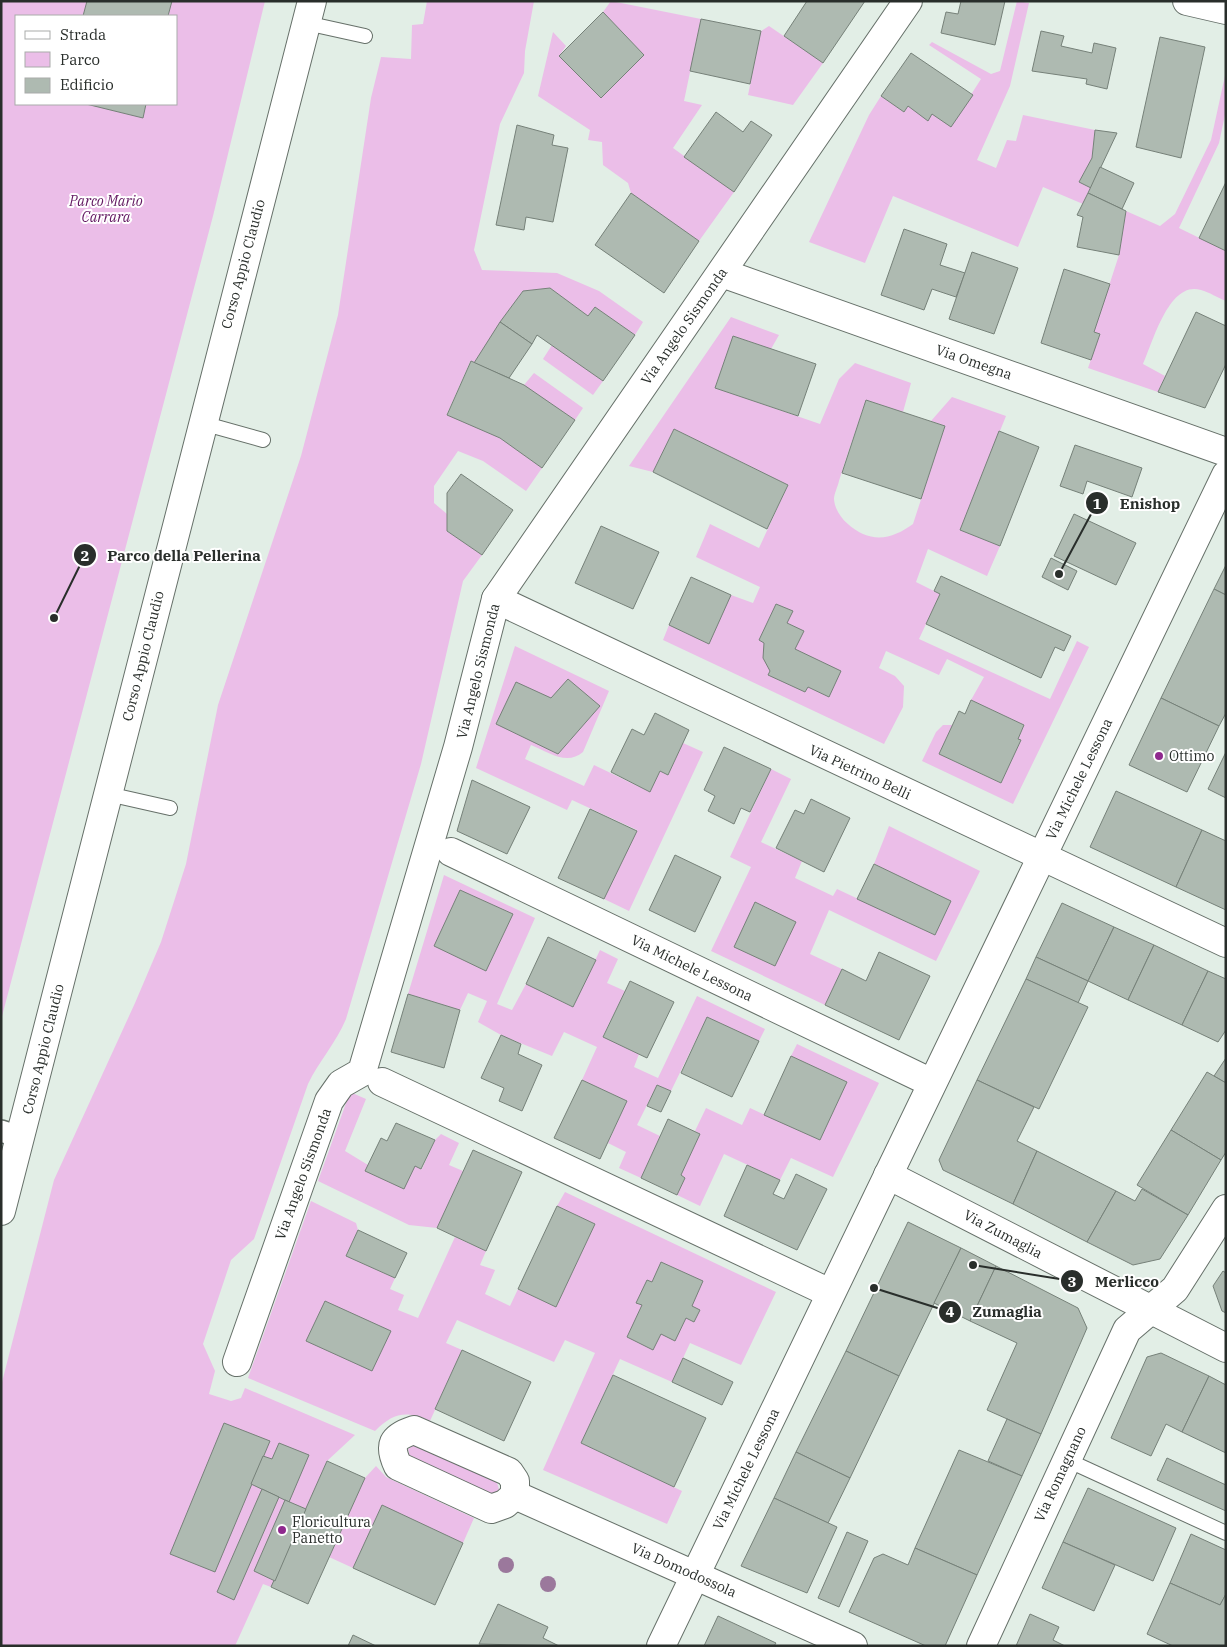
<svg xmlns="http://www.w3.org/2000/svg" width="1227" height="1647" viewBox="0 0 1227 1647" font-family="'IBM Plex Serif',serif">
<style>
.green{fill:#ebbee8;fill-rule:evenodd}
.building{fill:#aebab1;stroke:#768179}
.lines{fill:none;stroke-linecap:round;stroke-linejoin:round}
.service-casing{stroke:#667069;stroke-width:16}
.pedestrian-casing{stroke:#667069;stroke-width:24}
.minor-casing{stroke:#667069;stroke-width:30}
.tertiary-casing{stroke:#667069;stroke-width:30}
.service{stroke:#fff;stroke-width:14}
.pedestrian{stroke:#fff;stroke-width:21}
.minor{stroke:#fff;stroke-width:28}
.tertiary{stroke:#fff;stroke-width:28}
.tree{fill:#9b789c}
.poi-dot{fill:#8f298e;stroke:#fff;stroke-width:2}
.labels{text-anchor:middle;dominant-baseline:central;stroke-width:4;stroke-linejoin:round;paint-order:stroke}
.park-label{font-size:14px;font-style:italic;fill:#611760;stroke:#fff}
.street-label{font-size:14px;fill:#292e2b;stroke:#fff}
.poi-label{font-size:14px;fill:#292e2b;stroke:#fff;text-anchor:start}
.leader{fill:none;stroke:#292e2b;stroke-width:2}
.callout-dot{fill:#292e2b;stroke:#fff;stroke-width:2}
.mark-label{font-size:15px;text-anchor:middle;font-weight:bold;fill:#fff}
.callout-label{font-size:15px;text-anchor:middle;font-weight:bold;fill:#292e2b;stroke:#fff;stroke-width:4;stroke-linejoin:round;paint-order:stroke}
</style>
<rect width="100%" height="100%" fill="#e2eee6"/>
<g class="green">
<path d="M 1,1 L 265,1 L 213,216 L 1,1020 ZM 16,16 L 176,16 L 176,104 L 16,104 Z"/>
<path d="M 427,1 L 534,1 L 525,51 L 524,73 L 500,124 L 474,250 L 482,270 L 557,273 L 599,291 L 643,322 L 635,335 L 595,307 L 588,316 L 550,288 L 523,291 L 474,363 L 470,362 L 447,414 L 500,438 L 542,468 L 526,491 L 483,461 L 458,451 L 434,486 L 434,503 L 447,514 L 447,531 L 482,555 L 463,581 L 421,764 L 346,1019 C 336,1043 319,1061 308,1084 L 254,1239 L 231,1260 L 203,1344 L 215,1371 L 209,1394 L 231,1401 L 241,1398 L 245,1388 L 355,1435 L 327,1461 L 275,1581 L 271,1587 L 263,1584 L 235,1646 L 1,1646 L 1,1386 L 54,1180 L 135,1003 L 161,942 L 186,864 L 218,705 L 301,456 L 338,315 L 371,98 L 381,57 L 411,59 L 412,25 L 423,24 Z"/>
<polygon points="611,1 701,19 684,101 702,105 673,148 734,192 699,241 631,193 628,183 603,165 602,142 588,140 590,130 538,96 553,32 566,46 559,56 601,98 644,55 603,12"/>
<polygon points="1017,1 1029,3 1010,86 977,160 996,168 1007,140 1016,141 1023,115 1095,130 1092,158 1079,182 1091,188 1083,204 1043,187 1018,247 893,196 865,263 809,242 869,115 881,96 904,112 908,106 928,120 932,114 951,126 981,79 929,45 932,42 991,74 1000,71"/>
<polygon points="769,26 823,63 793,105 748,95 761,31"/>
<path d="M 1226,71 L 1226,110 L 1219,143 L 1179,228 L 1226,251 L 1226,301 C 1218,298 1209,292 1201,290 C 1169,280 1153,342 1143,364 L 1165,376 L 1158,392 L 1088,368 L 1100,334 L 1094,332 L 1119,255 L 1126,211 L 1160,226 L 1175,214 L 1211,140 Z"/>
<path d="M 731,317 L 779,335 L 771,349 L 733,336 L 715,388 L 820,424 L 839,379 L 855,363 L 911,383 L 903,412 L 866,400 C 857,427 847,454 839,481 C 838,486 834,494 834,499 C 835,515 850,528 863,534 C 881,542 898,535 913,524 L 945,426 L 931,421 L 952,397 L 1006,416 L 960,530 L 1000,546 L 987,576 L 928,549 L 916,582 L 940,594 L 919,639 L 1050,699 L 1077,641 L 1089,647 L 1013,804 L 922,761 L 936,732 L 943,725 L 953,725 L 939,754 L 1001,783 L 1021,740 L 1018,739 L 1024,725 L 971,700 L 984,677 L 947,659 L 939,675 L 886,651 L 879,668 L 895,676 L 904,686 L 903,707 L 884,744 L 663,640 L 669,625 L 709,643 L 731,595 L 753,603 L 760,587 L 696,557 L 710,524 L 759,548 L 788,485 L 674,429 L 653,472 L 629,466 Z"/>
<polygon points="552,345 603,381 593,395 543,359"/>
<polygon points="534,373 583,408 575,420 524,385"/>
<path d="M 515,646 L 609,691 L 583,752 C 567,766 548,752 531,745 L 525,759 L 584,786 L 594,765 L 650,792 L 660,771 L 668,775 L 683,743 L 703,752 L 629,911 L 604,899 L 637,830 L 572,800 L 567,810 L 476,768 Z"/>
<polygon points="771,769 791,779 761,842 802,861 795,878 833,896 837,889 935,935 951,901 874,864 889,826 980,871 936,961 829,910 810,954 842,969 825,1005 711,951 751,867 730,857"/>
<polygon points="444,875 535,918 497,1004 512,1010 526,984 573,1007 600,950 618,959 607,983 625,991 603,1036 639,1054 634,1067 658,1078 697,996 765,1029 759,1041 707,1017 671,1091 657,1085 637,1125 660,1136 641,1178 619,1168 626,1152 608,1143 627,1101 582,1080 597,1047 564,1032 552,1056 501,1035 478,1022 487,1001 468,993 460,1010 408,994"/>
<polygon points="797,1044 879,1083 833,1177 791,1158 780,1180 724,1154 700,1206 677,1195 685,1178 681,1175 700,1134 695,1131 706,1108 742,1125 750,1108 820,1140 847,1082 791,1056"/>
<polygon points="350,1092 366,1099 345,1151 368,1165 415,1166 422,1169 435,1140 441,1134 459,1143 449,1165 463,1171 437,1228 409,1225 318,1181"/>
<path d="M 565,1192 L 776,1292 L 741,1365 L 690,1343 L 672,1382 L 620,1359 L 581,1443 L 682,1491 L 667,1524 L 543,1470 L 595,1353 L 565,1340 L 554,1362 L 457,1320 L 446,1343 L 462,1350 L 430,1421 C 406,1410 393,1413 375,1431 L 248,1378 L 311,1201 L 356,1223 L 358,1230 L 346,1256 L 395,1278 L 390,1289 L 404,1295 L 398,1310 L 418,1318 L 455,1237 L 486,1251 L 480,1265 L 495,1270 L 485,1294 L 510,1306 L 518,1289 L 556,1307 L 595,1224 L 557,1206 Z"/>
<polygon points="419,1445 496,1480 499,1489 495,1494 489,1496 410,1460 408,1449 412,1446"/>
<polygon points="376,1466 386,1477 474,1518 463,1543 382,1506 353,1568 329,1557 365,1478"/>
</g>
<g class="building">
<polygon points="87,1 172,1 168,16 83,16"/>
<polygon points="807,1 865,1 823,63 784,36"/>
<polygon points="961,1 1005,1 995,45 941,33 946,12 958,14"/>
<polygon points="603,12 644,55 601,98 559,56"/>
<polygon points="701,19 761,31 750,84 690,71"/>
<polygon points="1041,31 1064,36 1061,46 1092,53 1094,43 1116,48 1107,89 1086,84 1087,79 1032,71"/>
<polygon points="1160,37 1205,47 1181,158 1136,147"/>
<polygon points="911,53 973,95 951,127 932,114 928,121 908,106 904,112 881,96"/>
<polygon points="86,104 146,104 143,118"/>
<polygon points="716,112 743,132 751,121 772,135 734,192 684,157"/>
<polygon points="517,125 554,135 552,145 568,148 553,222 526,217 524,230 496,225"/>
<polygon points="1095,130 1117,133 1091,188 1079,182 1092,158"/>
<polygon points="1100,167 1134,183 1122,209 1088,193"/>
<polygon points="1226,182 1226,251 1199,238"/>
<polygon points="631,193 699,241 664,293 595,245"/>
<polygon points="1088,193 1126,211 1119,255 1077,247 1083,217 1077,215"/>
<polygon points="904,229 947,244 940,265 965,273 956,297 932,289 924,310 881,295"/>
<polygon points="972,252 1018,268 994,334 949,319"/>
<polygon points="1064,269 1110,284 1094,332 1100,334 1091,360 1041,343"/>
<polygon points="550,288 588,316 595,307 635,335 603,381 537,335 532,344 500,322 523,291"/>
<polygon points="1196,312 1226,326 1226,364 1205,408 1158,392"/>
<polygon points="500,322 532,344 509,378 474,363"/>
<polygon points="733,336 816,364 798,416 715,388"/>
<polygon points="471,361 524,385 575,420 542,468 500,438 447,415"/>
<polygon points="866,400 945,426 921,499 842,473"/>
<polygon points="674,429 788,485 767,529 653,472"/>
<polygon points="999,431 1039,447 1000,546 960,530"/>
<polygon points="1075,445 1142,468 1132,497 1087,481 1083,494 1060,486"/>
<polygon points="461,474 513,510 482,555 447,531 447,493"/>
<polygon points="1074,514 1136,543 1116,585 1054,556"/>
<polygon points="601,526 659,552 633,609 575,583"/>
<polygon points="1051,558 1077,571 1068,590 1042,577"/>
<polygon points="1226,565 1226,595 1214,589"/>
<polygon points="941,576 1071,636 1064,651 1055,647 1041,678 926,624 940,594 934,591"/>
<polygon points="691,577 731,595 709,644 669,625"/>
<polygon points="1214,589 1226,595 1226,713 1219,726 1161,698"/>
<polygon points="776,604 793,611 787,623 804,631 795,649 841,671 829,697 808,687 805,692 768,675 770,671 763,658 764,643 759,640"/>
<polygon points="568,679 600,706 558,754 496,724 516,682 551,698"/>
<polygon points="1161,698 1219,726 1187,792 1129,765"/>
<polygon points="971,700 1024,725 1018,739 1021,740 1001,783 939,754 959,711 965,714"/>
<polygon points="655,713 689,730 668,775 660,771 650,792 611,772 632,729 644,735"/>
<polygon points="724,747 771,769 750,812 741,808 734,824 708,811 715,796 704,790"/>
<polygon points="1226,752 1226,798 1208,789"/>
<polygon points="472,780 530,807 507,854 457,831"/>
<polygon points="1116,791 1202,830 1176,887 1090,847"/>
<polygon points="811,799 850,818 824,872 776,848 795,810 804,814"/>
<polygon points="590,809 637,831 604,899 558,878"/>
<polygon points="1202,830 1226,841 1226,910 1176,887"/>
<polygon points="675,855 721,877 695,932 649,910"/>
<polygon points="874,864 951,901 935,935 857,899"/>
<polygon points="460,890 513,914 486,971 434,946"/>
<polygon points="755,902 796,922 775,966 734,947"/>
<polygon points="1062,903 1114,927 1088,981 1036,957"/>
<polygon points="1114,927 1154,945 1128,1000 1088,981"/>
<polygon points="548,937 596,960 573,1007 526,984"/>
<polygon points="1154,945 1208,971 1182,1025 1128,1000"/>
<polygon points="879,952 930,976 899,1040 825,1005 842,969 866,981"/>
<polygon points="1036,957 1088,981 1078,1003 1026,979"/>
<polygon points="1208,971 1226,979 1226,1030 1218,1042 1182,1025"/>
<polygon points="1026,979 1088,1007 1039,1109 977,1080"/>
<polygon points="630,981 674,1002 647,1058 603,1037"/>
<polygon points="408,994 460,1010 444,1068 391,1052"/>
<polygon points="707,1017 759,1041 732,1097 681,1073"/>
<polygon points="501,1035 521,1044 518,1054 542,1065 522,1111 499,1101 504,1088 481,1078"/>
<polygon points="791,1056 847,1082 820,1140 764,1115"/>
<polygon points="1226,1058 1226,1083 1214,1076"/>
<polygon points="1207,1072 1226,1083 1226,1152 1221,1160 1171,1130"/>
<polygon points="582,1080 627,1101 600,1159 554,1138"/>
<polygon points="977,1080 1034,1107 1017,1141 1037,1151 1013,1204 943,1170 939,1160"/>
<polygon points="657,1085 671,1091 661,1112 647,1106"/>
<polygon points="668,1119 700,1134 681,1175 685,1178 677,1195 641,1178"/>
<polygon points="396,1123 435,1140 421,1169 415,1166 404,1189 365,1171 381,1138 387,1141"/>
<polygon points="1171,1130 1221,1160 1188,1215 1137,1185"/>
<polygon points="473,1150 522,1172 486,1251 437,1228"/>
<polygon points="1037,1151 1116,1191 1087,1242 1013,1204"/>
<polygon points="747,1165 780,1180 773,1194 784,1199 796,1174 827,1189 797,1250 724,1216"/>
<polygon points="1142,1189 1188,1215 1160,1259 1133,1265 1087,1242 1116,1191 1135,1201"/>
<polygon points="557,1206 595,1224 556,1307 518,1289"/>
<polygon points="908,1222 961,1248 899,1376 846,1351"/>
<polygon points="358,1230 407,1253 395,1278 346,1256"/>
<polygon points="961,1248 996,1266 970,1321 934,1303"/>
<polygon points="661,1262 703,1281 692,1306 700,1310 694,1322 686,1318 675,1341 661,1334 653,1350 627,1337 642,1305 636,1303 647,1280 652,1282"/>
<polygon points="996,1266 1078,1308 1087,1328 1041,1434 987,1410 1017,1343 970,1321"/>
<polygon points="1223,1271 1226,1273 1226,1313 1222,1311 1213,1286"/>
<polygon points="325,1301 391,1331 372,1371 306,1341"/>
<polygon points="462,1350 531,1382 504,1441 435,1409"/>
<polygon points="846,1351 899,1376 850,1478 796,1452"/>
<polygon points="1161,1353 1209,1376 1182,1432 1166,1424 1151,1456 1111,1438 1147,1357"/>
<polygon points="683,1358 733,1382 722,1405 672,1382"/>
<polygon points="613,1375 706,1418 674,1487 581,1443"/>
<polygon points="1209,1376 1226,1385 1226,1453 1182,1432"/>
<polygon points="1007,1419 1041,1434 1022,1476 988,1461"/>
<polygon points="224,1423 270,1441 215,1572 170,1554"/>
<polygon points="279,1443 309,1455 289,1502 251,1484 263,1456 272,1459"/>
<polygon points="959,1450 1022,1476 977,1575 915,1548"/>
<polygon points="796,1452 850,1478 828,1523 774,1498"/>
<polygon points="1167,1458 1226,1485 1226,1511 1157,1480"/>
<polygon points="327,1461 365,1478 308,1604 271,1587"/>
<polygon points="1088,1488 1176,1528 1153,1581 1063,1542"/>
<polygon points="262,1489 279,1497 234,1600 217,1592"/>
<polygon points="774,1498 837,1527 807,1593 741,1566"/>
<polygon points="285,1500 306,1509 275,1581 254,1571"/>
<polygon points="382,1505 463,1543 435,1605 353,1568"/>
<polygon points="847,1532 868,1541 839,1607 818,1598"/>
<polygon points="1191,1534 1226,1550 1226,1594 1220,1605 1170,1583"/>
<polygon points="1063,1542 1115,1565 1094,1611 1042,1588"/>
<polygon points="915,1548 977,1575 945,1646 926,1646 849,1612 874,1558 883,1554 908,1565"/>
<polygon points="1170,1583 1220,1605 1226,1594 1226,1646 1173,1646 1147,1634"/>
<polygon points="498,1604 548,1627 543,1638 559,1646 479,1644"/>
<polygon points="1030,1614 1059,1627 1053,1640 1065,1646 1016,1646"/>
<polygon points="718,1616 776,1643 774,1646 704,1646"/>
<polygon points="353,1635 376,1646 348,1646"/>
</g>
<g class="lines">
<g class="service-casing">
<g id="service">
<polyline points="306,23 365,36"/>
<polyline points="202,423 263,440"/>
<polyline points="108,794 170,808"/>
<polyline points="1067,1460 1226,1533"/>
</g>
</g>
<g class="pedestrian-casing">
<polyline id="pedestrian" points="1,1131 20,1137"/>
</g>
<g class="minor-casing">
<g id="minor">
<polyline points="1187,1 1226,10"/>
<polyline points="722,273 1226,452"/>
<polyline points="496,599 1226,943"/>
<polyline points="451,852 932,1083"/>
<polyline points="382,1082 830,1293"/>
<polyline points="888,1175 1226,1348"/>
<polyline points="237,1362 329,1101 341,1084 362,1072 458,747 496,599 908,1"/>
<path d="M 414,1430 L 509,1472 L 515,1481 L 515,1495 L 505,1504 L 491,1509 L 398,1466 C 388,1445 392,1437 414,1430 Z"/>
<polyline points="515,1495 853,1646"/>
<polyline points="981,1646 1127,1330 1175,1289 1226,1209"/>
</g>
</g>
<g class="tertiary-casing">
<g id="tertiary">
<polyline points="1,1211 312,1"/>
<polyline points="661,1646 1226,475"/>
</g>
</g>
<use href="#service" class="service"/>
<use href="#pedestrian" class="pedestrian"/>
<use href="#minor" class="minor"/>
<use href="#tertiary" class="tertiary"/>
</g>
<g class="tree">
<circle cx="506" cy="1565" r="8"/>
<circle cx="548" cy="1584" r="8"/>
</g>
<g class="poi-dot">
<circle cx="1159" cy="756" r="5"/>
<circle cx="282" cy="1530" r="5"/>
</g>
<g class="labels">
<g class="park-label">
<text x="106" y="201">Parco Mario<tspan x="106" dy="16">Carrara</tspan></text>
</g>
<g class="street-label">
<text transform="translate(243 264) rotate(-75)">Corso Appio Claudio</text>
<text transform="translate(684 326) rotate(-55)">Via Angelo Sismonda</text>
<text transform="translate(974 362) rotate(19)">Via Omegna</text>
<text transform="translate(143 656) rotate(-76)">Corso Appio Claudio</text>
<text transform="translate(478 671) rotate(-76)">Via Angelo Sismonda</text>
<text transform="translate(860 772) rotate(25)">Via Pietrino Belli</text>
<text transform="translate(1079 779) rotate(-64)">Via Michele Lessona</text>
<text transform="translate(692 968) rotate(26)">Via Michele Lessona</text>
<text transform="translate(43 1049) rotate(-76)">Corso Appio Claudio</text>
<text transform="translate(303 1174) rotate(-70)">Via Angelo Sismonda</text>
<text transform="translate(1003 1234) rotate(28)">Via Zumaglia</text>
<text transform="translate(746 1469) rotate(-64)">Via Michele Lessona</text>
<text transform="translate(1060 1474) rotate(-65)">Via Romagnano</text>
<text transform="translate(684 1570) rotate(24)">Via Domodossola</text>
</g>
<g class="poi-label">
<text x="1169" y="756">Ottimo</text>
<text x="292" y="1522">Floricultura<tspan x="292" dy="16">Panetto</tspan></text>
</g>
</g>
<path class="leader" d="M1059 574L1097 503M54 618L85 555M973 1265L1072 1281M874 1288L950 1312"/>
<g class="callout-dot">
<circle cx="1059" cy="574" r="5"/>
<circle cx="54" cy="618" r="5"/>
<circle cx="973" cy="1265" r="5"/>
<circle cx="874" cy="1288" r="5"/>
<circle cx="1097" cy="503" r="12"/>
<circle cx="85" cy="555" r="12"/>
<circle cx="1072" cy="1281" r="12"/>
<circle cx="950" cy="1312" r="12"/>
</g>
<g class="mark-label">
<text x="1097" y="509">1</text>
<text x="85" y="561">2</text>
<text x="1072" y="1287">3</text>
<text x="950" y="1317">4</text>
</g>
<g class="callout-label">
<text x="1150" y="509">Enishop</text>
<text x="184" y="561">Parco della Pellerina</text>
<text x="1127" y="1287">Merlicco</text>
<text x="1007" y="1317">Zumaglia</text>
</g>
<rect width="1227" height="1647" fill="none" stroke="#292e2b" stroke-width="5"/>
<rect x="15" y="15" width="162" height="90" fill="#ffffff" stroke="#a9abaa"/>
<rect x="25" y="31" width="25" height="8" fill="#ffffff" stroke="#a9abaa"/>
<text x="60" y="40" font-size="15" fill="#292e2b">Strada</text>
<rect x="25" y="52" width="25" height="15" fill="#ebbee8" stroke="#a9abaa"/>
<text x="60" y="65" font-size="15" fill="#292e2b">Parco</text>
<rect x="25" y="78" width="25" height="15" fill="#aebab1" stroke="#a9abaa"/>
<text x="60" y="90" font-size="15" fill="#292e2b">Edificio</text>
</svg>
